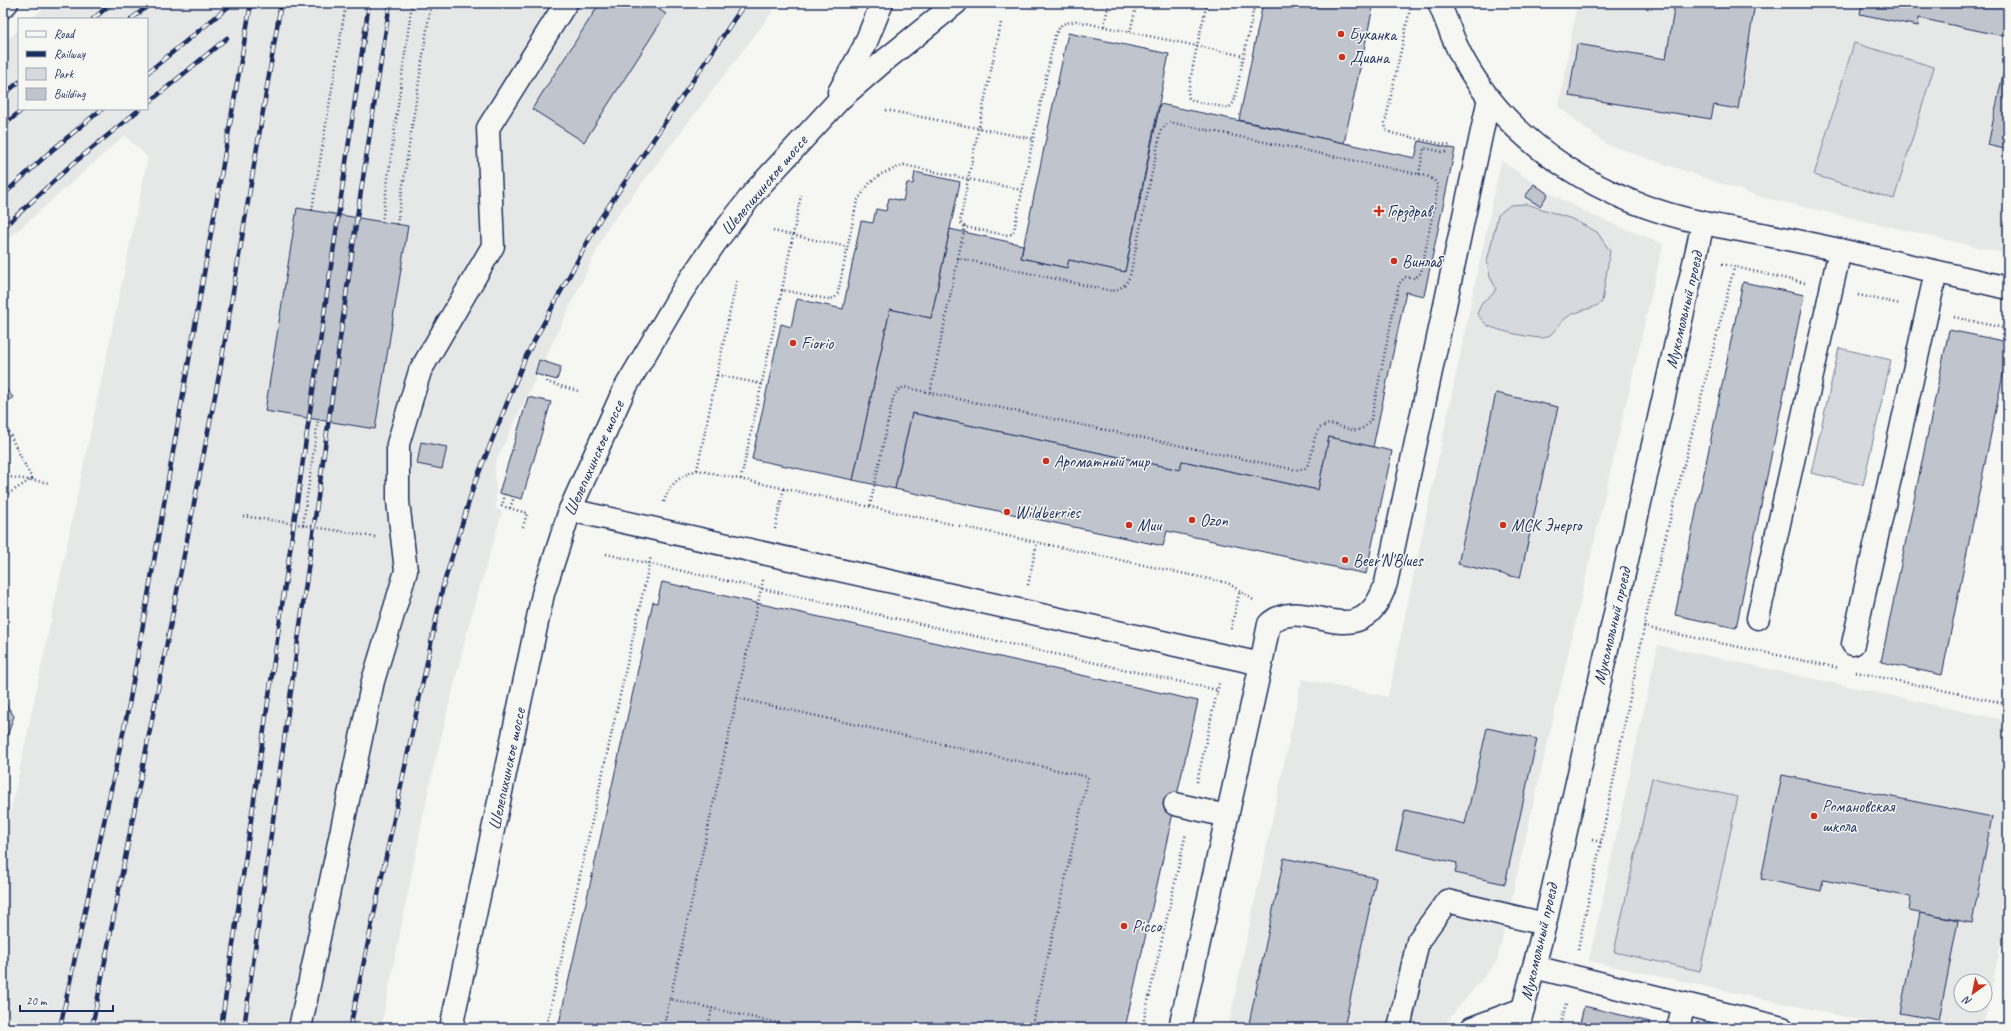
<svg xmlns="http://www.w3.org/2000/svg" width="2011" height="1031" viewBox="0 0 2011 1031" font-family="Caveat,sans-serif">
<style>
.built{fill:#e6e7e7;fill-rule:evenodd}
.green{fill:#d6d9dd;stroke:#78849e}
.building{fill:#c0c4cd;stroke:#1b2f5e}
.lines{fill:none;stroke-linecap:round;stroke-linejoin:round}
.minor-casing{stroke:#1b2f5e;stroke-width:25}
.major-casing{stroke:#1b2f5e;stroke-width:25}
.path{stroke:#1b2f5e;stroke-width:2.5;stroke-dasharray:1 3;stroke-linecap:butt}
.minor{stroke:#f6f6f2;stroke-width:22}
.major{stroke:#f6f6f2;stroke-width:22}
.rail-casing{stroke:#1b2f5e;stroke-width:4.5}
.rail{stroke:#f6f6f2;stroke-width:3;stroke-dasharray:9;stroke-linecap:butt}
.poi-dot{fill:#c8321e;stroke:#f6f6f2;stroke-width:1.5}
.labels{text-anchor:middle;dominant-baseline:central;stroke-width:3;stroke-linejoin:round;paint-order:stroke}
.poi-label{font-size:17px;fill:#1b2f5e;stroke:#f6f6f2;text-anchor:start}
.street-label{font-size:17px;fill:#1b2f5e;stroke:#f6f6f2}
</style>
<rect width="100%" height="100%" fill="#f6f6f2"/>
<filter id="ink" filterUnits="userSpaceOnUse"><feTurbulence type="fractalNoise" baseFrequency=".025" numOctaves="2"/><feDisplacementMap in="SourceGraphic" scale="8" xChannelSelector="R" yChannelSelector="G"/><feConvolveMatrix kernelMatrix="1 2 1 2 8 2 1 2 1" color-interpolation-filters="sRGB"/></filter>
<g filter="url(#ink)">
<g class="built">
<polygon points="49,3 779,3 607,229 495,463 496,509 502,512 469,624 430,782 381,1028 3,1028 3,849 148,158 125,135 3,244 3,44 19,30 19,109 147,109 147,19 31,19"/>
<polygon points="1577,3 2008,3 2008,254 1761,197 1606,144 1559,107"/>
<polygon points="1501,161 1548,192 1589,214 1663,244 1497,961 1441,1028 1228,1028 1302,679 1388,697"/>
<path d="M 1658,645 L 2008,721 L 2008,910 L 1983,1028 L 1897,1028 L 1589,961 ZM 1961,981 L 1985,981 L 1985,1005 L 1961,1005 Z"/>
</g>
<g class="green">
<polygon points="1854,43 1934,67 1894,199 1814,175"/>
<path d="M 1527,204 L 1572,219 L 1597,232 L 1610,251 L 1602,302 C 1595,309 1579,310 1569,316 C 1560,321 1556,332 1547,337 C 1540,341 1494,330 1487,325 C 1483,322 1480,317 1477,314 L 1482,302 L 1493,294 L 1496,288 L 1490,277 L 1487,262 L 1498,215 L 1510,205 Z"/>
<polygon points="1839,348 1891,360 1863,485 1811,473"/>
<polygon points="1652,778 1738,797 1700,971 1614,952"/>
</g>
<g class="building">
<polygon points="600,3 649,3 666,14 584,142 532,109"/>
<polygon points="1263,3 1362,3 1373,7 1344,143 1239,120"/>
<polygon points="1675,3 1755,3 1738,109 1714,105 1711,119 1569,96 1577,44 1666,59"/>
<polygon points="1862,3 2008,3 2008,37 1919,18 1918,26 1860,14"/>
<polygon points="1068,33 1169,54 1125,272 1069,260 1067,268 1021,258"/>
<polygon points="2008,50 2008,150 1988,145"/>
<polygon points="1160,104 1415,158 1419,141 1455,149 1424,296 1406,292 1373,447 1329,437 1318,490 1182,461 1180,470 912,413 895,489 853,480 890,309 931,318 950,229 1023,245 1021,258 1067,268 1069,260 1125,272"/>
<polygon points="915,172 960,182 931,318 890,309 853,480 752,459 781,324 791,327 797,299 843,309 861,221 873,223 876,209 886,211 889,198 903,201 907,183 913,184"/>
<polygon points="1534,184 1548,194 1540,206 1525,197"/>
<polygon points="297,208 408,226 375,429 265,411"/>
<polygon points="1743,282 1804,295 1736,628 1675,615"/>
<polygon points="1949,330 2008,342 2008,350 1942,675 1881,662"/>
<polygon points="539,360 561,367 557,380 535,374"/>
<polygon points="3,386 13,397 3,406"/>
<polygon points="1496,393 1558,407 1520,578 1458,564"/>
<polygon points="528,397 551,402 522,499 499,493"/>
<polygon points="912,413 1180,470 1182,461 1318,490 1329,437 1392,451 1366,574 1167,531 1163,546 895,489"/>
<polygon points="421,442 447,447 442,469 417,464"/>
<polygon points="662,582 1198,701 1125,1028 558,1028 653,602 657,603"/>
<polygon points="3,700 14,716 3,749"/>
<polygon points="1487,728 1537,739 1505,884 1455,873 1457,863 1396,849 1405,810 1465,824"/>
<polygon points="1782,775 1992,817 1972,923 1909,911 1911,897 1823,880 1821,891 1761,879"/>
<polygon points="1284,858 1376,878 1344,1028 1248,1028"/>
<polygon points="1920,913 1958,921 1939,1020 1900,1013"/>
<polygon points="1584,1006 1650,1022 1648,1028 1579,1028"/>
</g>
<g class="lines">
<g class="minor-casing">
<g id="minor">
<path d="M 1439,3 C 1447,21 1453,41 1463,59 C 1512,148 1607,203 1704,223 C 1731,229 1759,233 1787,239 C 1861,254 1934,271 2008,288"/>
<polyline points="839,92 864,47 882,3"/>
<path d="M 570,510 L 1261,664 L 1269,624 C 1304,591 1360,662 1386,583 L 1489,98"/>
<polyline points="1758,618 1840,250"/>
<polyline points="1853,644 1936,272"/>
<polyline points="1175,804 1227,816"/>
<polyline points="1534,967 1782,1028"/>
<polyline points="300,1028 373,681 406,571 398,501 398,444 420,371 493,246 488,128 566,3"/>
<polyline points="451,1028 543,594 570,510 624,390 683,290 715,243 755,191 840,99 884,61 956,3"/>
<polyline points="1180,1028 1261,664"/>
<polyline points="1399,1028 1418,941 1447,901 1545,924"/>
<polyline points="1472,1028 1523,1009"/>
<polyline points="1518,1028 1545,924 1703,223"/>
<polyline points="1678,1028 1684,1004"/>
</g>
</g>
<g class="major-casing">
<polyline id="major" points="3,7 7,3"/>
</g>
<g class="path">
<polyline points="1207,3 1197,46 1244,56"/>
<polyline points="1410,9 1385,123 1386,130 1391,133 1452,146"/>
<polyline points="1104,26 1109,3"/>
<polyline points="1130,32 1137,3"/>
<polyline points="886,110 1033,139"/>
<polyline points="1419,174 1424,148 1449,153"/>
<polyline points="1022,190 968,179 960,222 965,227 1006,235 1011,234 1014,230 1055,35 1062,24 1076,21 1197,46 1188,92 1189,98 1193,101 1229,108 1234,102 1255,3"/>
<polyline points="312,210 346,3"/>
<polyline points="382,222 412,3"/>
<polyline points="397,224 431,3"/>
<polyline points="773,231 848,247"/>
<polyline points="958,258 965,226"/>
<polyline points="1722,264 1805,283"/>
<polyline points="782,290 801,195"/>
<polyline points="1858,295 1900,304"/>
<polyline points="1954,317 2008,329"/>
<polyline points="717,375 762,384"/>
<polyline points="547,377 547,382 578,391"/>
<polyline points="3,421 32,479 3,497"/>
<polyline points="697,470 737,278"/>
<polyline points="3,476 50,483"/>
<polyline points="741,479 782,290 827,299 835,298 838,293 857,201 870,183 881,174 904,165 968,179 1001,23"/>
<polyline points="505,494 502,506 527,513 523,527"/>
<path d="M 664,502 C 669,484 680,476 697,470 L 1228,583 L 1255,601"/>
<path d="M 870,506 L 893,398 L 897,391 L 904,387 L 930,393 L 1296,470 L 1305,468 C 1316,458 1310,432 1323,426 C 1340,418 1356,444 1371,419 L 1399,284 L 1405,277 L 1415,278 L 1421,273 L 1438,186 L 1434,180 L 1427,176 L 1169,122 L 1161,130 L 1130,276 C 1126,285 1121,289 1112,291 L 958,258 L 930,393"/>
<polyline points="510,508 514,497"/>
<polyline points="243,516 303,525 318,420"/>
<polyline points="303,525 375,537"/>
<polyline points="775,529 784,488"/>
<polyline points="606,554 1217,690"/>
<polyline points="763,580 670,999 800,1028"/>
<polyline points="1028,585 1037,542"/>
<polyline points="1644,627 1839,668"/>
<polyline points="1231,629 1240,590"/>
<polyline points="1856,672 2008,704"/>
<polyline points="737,698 1088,777 1032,1028"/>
<polyline points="1197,782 1219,683"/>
<polyline points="1592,840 1601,842"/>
<polyline points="1578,949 1601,842 1650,598 1734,268"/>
<polyline points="546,1028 651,556"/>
<polyline points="663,1028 670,999"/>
<polyline points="708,1028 712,1008"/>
<polyline points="1142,1028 1186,833"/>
<polyline points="1560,1028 1566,1003"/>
</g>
<use href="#minor" class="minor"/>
<use href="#major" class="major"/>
<g class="rail-casing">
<g id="rail">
<polyline points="93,19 112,3"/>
<polyline points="131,19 152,3"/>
<polyline points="147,73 233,3"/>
<polyline points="3,95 19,82"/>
<polyline points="147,104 227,38"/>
<polyline points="3,126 23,109"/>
<polyline points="3,195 51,151 102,109"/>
<polyline points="3,228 69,167 140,109"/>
<polyline points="60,1028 129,705 251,3"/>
<polyline points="92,1028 220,370 281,3"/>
<polyline points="221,1028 369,3"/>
<polyline points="244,1028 357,217 390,3"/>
<polyline points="350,1028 443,586 474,485 526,356 600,219 745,3"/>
</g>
</g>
<use href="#rail" class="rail"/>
</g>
</g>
<g class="poi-dot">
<circle cx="1341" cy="34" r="4"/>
<circle cx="1342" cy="57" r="4"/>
<path d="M1377 205h4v4h4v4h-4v4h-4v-4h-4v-4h4z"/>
<circle cx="1394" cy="261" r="4"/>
<circle cx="793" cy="343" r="4"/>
<circle cx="1046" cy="461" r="4"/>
<circle cx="1007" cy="512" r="4"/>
<circle cx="1192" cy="520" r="4"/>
<circle cx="1129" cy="525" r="4"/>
<circle cx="1503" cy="525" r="4"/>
<circle cx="1345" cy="560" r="4"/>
<circle cx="1814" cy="816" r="4"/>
<circle cx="1124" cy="926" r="4"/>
</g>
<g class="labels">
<g class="poi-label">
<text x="1349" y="34">Буханка</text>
<text x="1350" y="57">Диана</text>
<text x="1387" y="211">Горздрав</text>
<text x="1402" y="261">Винлаб</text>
<text x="801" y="343">Fiorio</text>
<text x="1054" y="461">Ароматный мир</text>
<text x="1015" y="512">Wildberries</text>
<text x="1200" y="520">Ozon</text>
<text x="1137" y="525">Muu</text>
<text x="1511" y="525">МСК Энерго</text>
<text x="1353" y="560">Beer'N'Blues</text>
<text x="1822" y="806">Романовская<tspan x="1822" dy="20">школа</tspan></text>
<text x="1132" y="926">Picco</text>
</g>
<g class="street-label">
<text transform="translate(764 185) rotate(-50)">Шелепихинское шоссе</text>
<text transform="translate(1684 310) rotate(-77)">Мукомольный проезд</text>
<text transform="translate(594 458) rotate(-66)">Шелепихинское шоссе</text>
<text transform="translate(1612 626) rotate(-77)">Мукомольный проезд</text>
<text transform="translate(507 769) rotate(-78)">Шелепихинское шоссе</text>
<text transform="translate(1539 942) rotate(-77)">Мукомольный проезд</text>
</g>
</g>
<rect width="2011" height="1031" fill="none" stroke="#f6f6f2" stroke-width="16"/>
<rect x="8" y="8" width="1995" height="1015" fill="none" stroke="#1b2f5e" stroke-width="1.5" filter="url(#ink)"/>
<rect x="18" y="18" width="130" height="92" fill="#f6f6f2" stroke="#9ea6b7"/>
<rect x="26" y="31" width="20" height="6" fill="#f6f6f2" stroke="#9ea6b7"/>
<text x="54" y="38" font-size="12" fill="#1b2f5e">Road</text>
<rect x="26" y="51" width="20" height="6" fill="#1b2f5e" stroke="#9ea6b7"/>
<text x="54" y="58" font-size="12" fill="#1b2f5e">Railway</text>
<rect x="26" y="68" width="20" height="12" fill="#d6d9dd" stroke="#9ea6b7"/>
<text x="54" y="78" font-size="12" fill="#1b2f5e">Park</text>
<rect x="26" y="88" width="20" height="12" fill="#c0c4cd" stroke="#9ea6b7"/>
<text x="54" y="98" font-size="12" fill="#1b2f5e">Building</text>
<g transform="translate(1973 993) rotate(213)"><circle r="19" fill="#f6f6f2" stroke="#9ea6b7"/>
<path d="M0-3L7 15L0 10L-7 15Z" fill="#c8321e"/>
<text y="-6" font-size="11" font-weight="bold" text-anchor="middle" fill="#1b2f5e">N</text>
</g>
<path d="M20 1005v6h93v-6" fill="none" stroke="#1b2f5e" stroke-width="2"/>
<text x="26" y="1005" font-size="12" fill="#1b2f5e" stroke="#f6f6f2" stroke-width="3" paint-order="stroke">20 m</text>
</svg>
